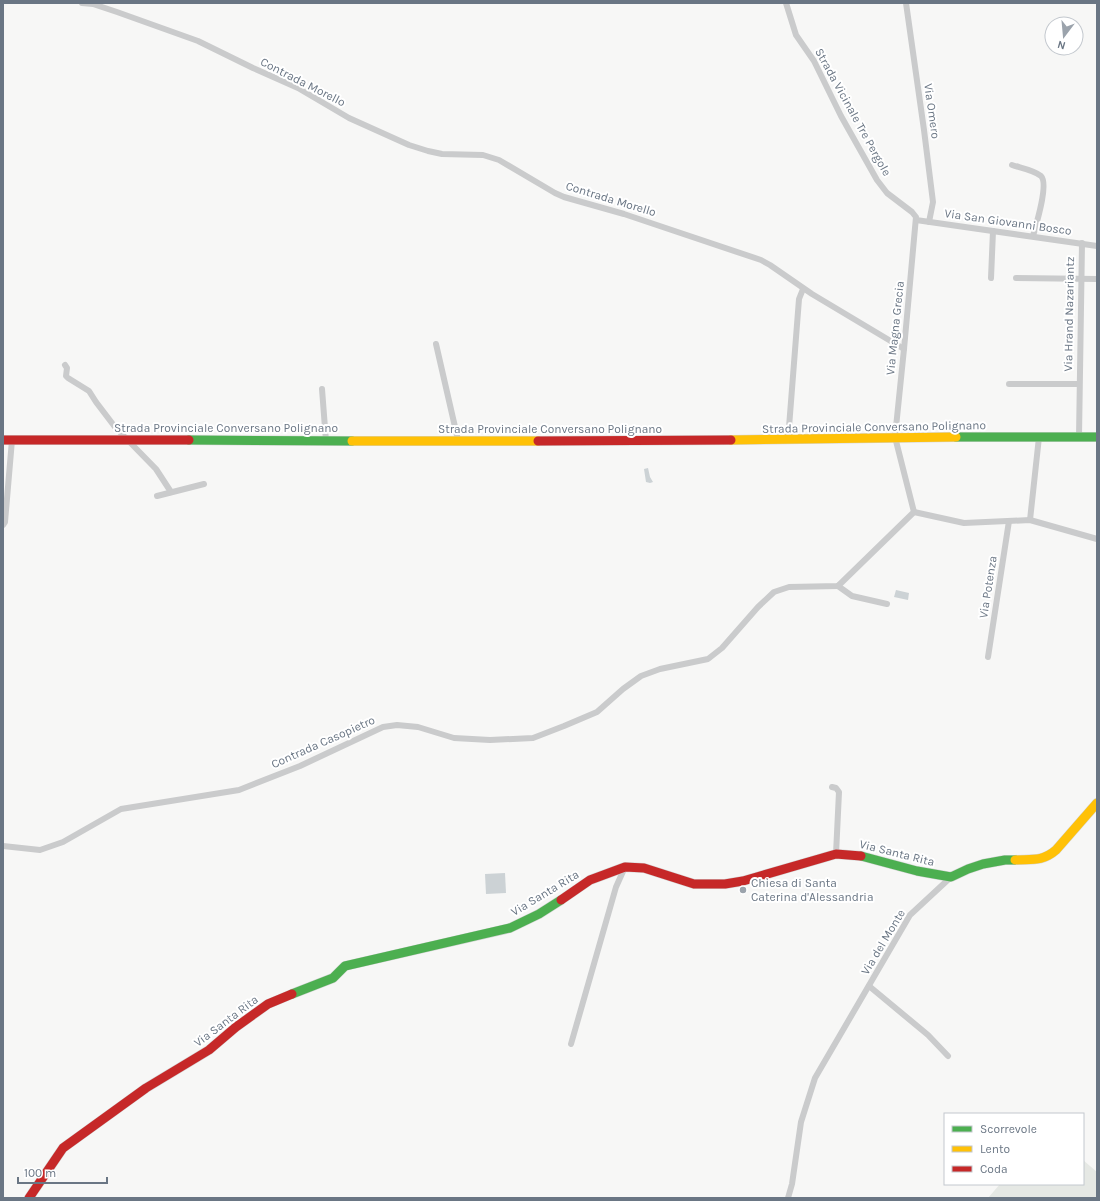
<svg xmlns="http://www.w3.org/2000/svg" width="1100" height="1201" viewBox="0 0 1100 1201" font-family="Karla,sans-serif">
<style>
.green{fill:#e5e8e4}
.water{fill:#ccd2d5}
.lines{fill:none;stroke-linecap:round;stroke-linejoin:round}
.fast-casing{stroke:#d3d4d4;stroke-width:10}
.slow-casing{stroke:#d3d4d4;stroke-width:10}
.jam-casing{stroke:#d3d4d4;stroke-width:10}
.street{stroke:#cacbcc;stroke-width:6}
.fast{stroke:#4caf50;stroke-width:9}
.slow{stroke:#ffc107;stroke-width:9}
.jam{stroke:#c62828;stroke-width:9}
.poi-dot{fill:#9ba3ac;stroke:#fff;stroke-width:1.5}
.labels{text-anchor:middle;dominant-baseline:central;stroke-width:4;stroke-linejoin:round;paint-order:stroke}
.street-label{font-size:12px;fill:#6a7684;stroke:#fff}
.poi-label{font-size:12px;fill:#6a7684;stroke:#fff;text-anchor:start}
</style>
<rect width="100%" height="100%" fill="#f7f7f6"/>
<polygon class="green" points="1083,1160 1097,1172 1097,1198 988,1198 1000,1184 1083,1184"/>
<g class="water">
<polygon points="648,468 650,477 653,482 650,483 646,482 644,469"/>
<polygon points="896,590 909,593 908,600 894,597"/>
<polygon points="505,873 506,893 486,894 485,874"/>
</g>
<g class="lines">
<g class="fast-casing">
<g id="fast">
<polyline points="956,437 1097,437"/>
<polyline points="189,440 352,441"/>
<polyline points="861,856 917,871 951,877 968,869 983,864 1005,860 1015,860"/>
<polyline points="292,994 333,978 345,966 510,928 539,914 561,900"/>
</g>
</g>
<g class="slow-casing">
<g id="slow">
<polyline points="731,440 956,437"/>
<polyline points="352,441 538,441"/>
<path d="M 1015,860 C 1032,859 1042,862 1056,850 L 1097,803"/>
</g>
</g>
<g class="jam-casing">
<g id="jam">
<polyline points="3,440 189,440"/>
<polyline points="538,441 731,440"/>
<polyline points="561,900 590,880 625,867 644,868 694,884 725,884 743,881 836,854 861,856"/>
<polyline points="29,1198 63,1148 146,1088 209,1050 236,1027 268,1004 292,994"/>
</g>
</g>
<g class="street">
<polyline points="82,3 93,4 117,12 198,41 253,68 298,88 349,118 409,145 428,151 442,154 483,155 499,160 555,193 564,197 624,214 761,260 770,265 812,294 904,349"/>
<polyline points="906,3 924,130 933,202 929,222"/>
<path d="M 1012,165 C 1021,168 1034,170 1041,176 C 1049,184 1036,225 1033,236"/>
<polyline points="916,220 1097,246"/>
<polyline points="991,278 993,231"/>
<polyline points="1016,278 1097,279"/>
<polyline points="436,344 458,440"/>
<polyline points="65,365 67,368 66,376 68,378 89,391 96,402 115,427 156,469 171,492"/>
<polyline points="1009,384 1079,384"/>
<polyline points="322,389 326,441"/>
<polyline points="1079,437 1082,243"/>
<polyline points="788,440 799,299 803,289"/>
<polyline points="157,496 204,484"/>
<polyline points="914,512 964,523 1030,520 1097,539"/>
<polyline points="1030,520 1039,437"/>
<polyline points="3,525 5,522 12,440"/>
<polyline points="838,586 852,596 887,604"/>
<polyline points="988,657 1009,521"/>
<polyline points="832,787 836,788 839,792 836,854"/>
<polyline points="3,846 40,850 63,842 121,809 239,790 300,766 383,727 397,725 418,727 454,738 490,740 533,738 564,726 597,712 623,689 641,676 660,669 708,659 722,648 758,607 774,592 789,587 838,586 914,512 895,437 904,349 916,217 912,212 887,193 877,180 841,116 814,61 796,35 786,3"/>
<polyline points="869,986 928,1035 948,1056"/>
<polyline points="571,1044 616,887 625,867"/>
<polyline points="788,1198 792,1184 801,1122 815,1078 910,915 951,877"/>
</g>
<use href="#fast" class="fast"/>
<use href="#slow" class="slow"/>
<use href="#jam" class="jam"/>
</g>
<circle class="poi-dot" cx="743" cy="890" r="4"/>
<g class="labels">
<g class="street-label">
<text transform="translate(303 82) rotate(27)">Contrada Morello</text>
<text transform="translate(932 111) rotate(82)">Via Omero</text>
<text transform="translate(853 112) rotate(61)">Strada Vicinale Tre Pergole</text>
<text transform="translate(611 199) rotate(17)">Contrada Morello</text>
<text transform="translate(1008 222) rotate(8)">Via San Giovanni Bosco</text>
<text transform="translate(1069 314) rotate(-89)">Via Hrand Nazariantz</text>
<text transform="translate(895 328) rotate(-84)">Via Magna Grecia</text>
<text transform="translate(874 427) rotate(-1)">Strada Provinciale Conversano Polignano</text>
<text x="226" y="428">Strada Provinciale Conversano Polignano</text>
<text x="550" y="429">Strada Provinciale Conversano Polignano</text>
<text transform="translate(988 587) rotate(-81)">Via Potenza</text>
<text transform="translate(323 742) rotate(-24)">Contrada Casopietro</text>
<text transform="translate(897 853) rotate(14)">Via Santa Rita</text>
<text transform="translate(545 893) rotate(-31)">Via Santa Rita</text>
<text transform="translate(883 942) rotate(-59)">Via del Monte</text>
<text transform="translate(226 1021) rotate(-37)">Via Santa Rita</text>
</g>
<g class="poi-label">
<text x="751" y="883">Chiesa di Santa<tspan x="751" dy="14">Caterina d'Alessandria</tspan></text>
</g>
</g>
<rect width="1100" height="1201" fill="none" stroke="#6a7684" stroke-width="8"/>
<rect x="944" y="1113" width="140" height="72" fill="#ffffff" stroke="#c3c8ce"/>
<rect x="952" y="1126" width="20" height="6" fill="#4caf50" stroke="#c3c8ce"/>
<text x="980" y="1133" font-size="12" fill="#6a7684">Scorrevole</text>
<rect x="952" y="1146" width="20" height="6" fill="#ffc107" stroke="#c3c8ce"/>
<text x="980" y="1153" font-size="12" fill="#6a7684">Lento</text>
<rect x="952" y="1166" width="20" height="6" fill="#c62828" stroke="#c3c8ce"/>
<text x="980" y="1173" font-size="12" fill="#6a7684">Coda</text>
<g transform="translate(1064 36) rotate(196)"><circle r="19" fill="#ffffff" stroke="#c3c8ce"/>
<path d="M0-3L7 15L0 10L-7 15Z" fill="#9ba3ac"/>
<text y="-6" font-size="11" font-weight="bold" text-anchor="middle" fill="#6a7684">N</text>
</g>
<path d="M18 1177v6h89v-6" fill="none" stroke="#6a7684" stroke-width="2"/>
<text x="24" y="1177" font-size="12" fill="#6a7684" stroke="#ffffff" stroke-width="3" paint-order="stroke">100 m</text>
</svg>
